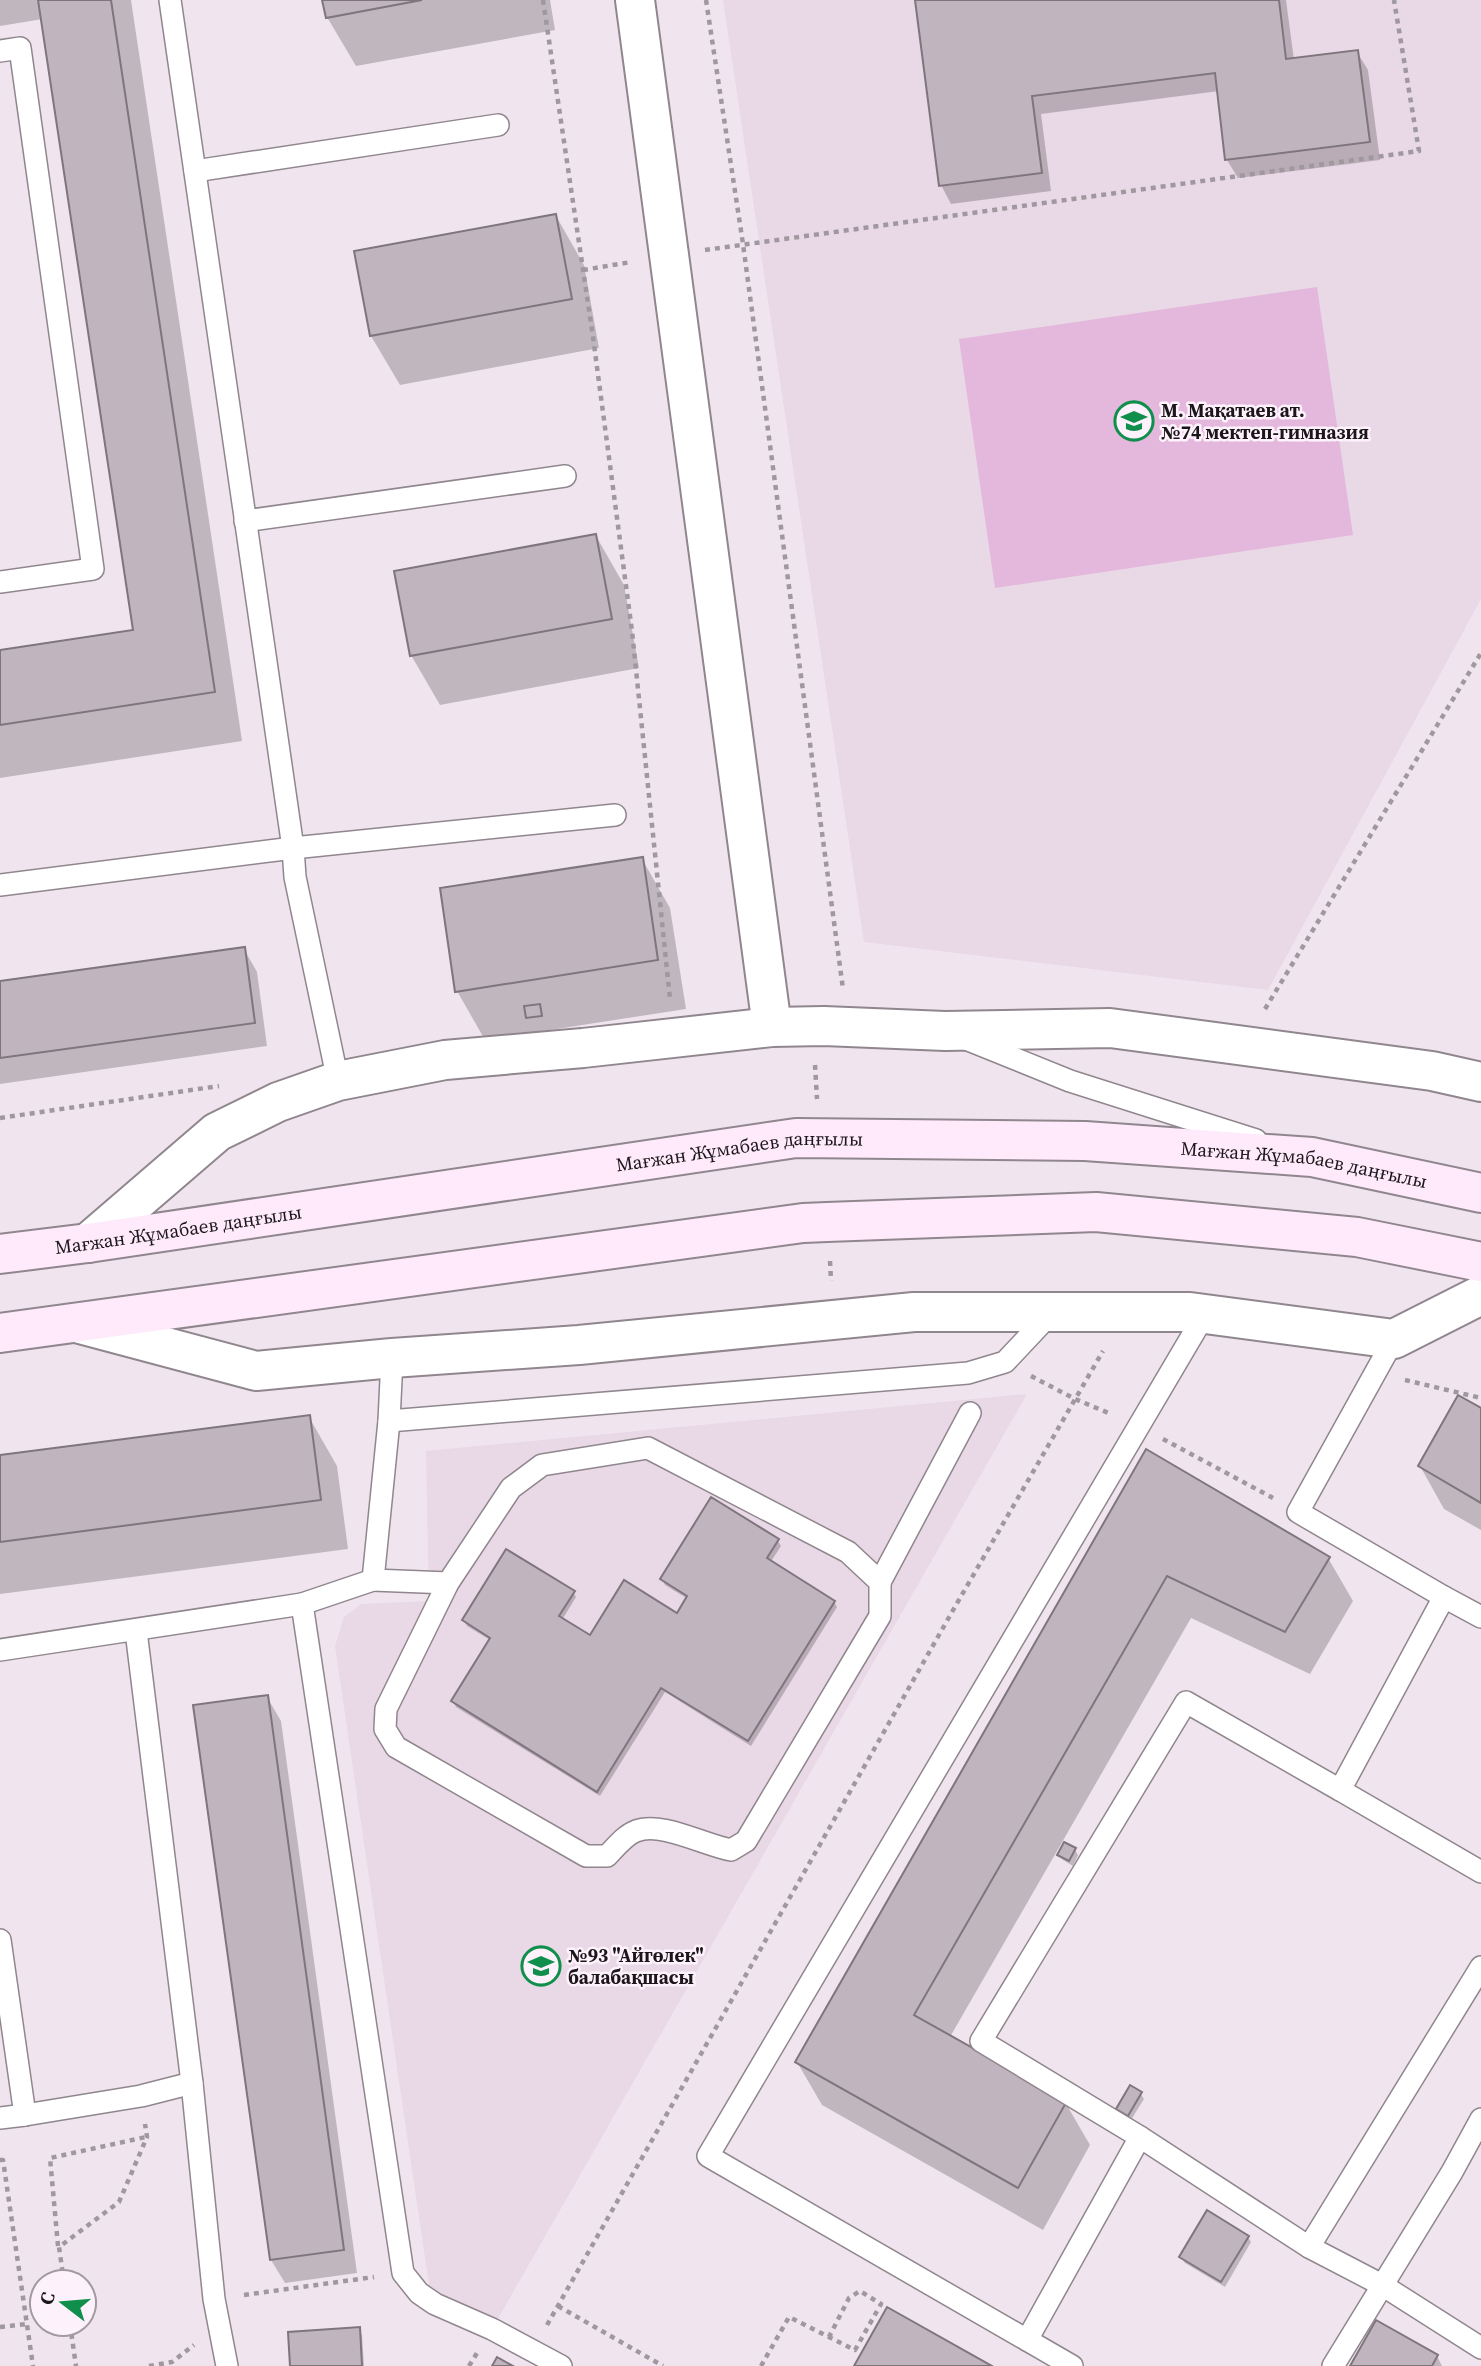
<svg xmlns="http://www.w3.org/2000/svg" width="1481" height="2366" viewBox="0 0 1481 2366" font-family="'Source Serif 4',serif">
<style>
.built{fill:#e9d8e5}
.green{fill:#e4b7dc}
.shadow{fill:#0003}
.building{fill:#c0b5be;stroke:#7f757d;stroke-width:2}
.lines{fill:none;stroke-linecap:round;stroke-linejoin:round}
.service-casing{stroke:#90868e;stroke-width:24}
.minor-casing{stroke:#90868e;stroke-width:42}
.secondary-casing{stroke:#90868e;stroke-width:42}
.path{stroke:#a0989f;stroke-width:4.5;stroke-dasharray:5 5;stroke-linecap:butt}
.service{stroke:#fff;stroke-width:21}
.minor{stroke:#fff;stroke-width:38}
.secondary{stroke:#feeafa;stroke-width:38}
.labels{text-anchor:middle;dominant-baseline:central;stroke-width:5;stroke-linejoin:round;paint-order:stroke}
.poi-label{font-size:19px;font-weight:bold;fill:#1a1619;stroke:#fdf2fb;text-anchor:start}
.street-label{font-size:19px;fill:#1a1619;stroke:#fdf2fb}
</style>
<rect width="100%" height="100%" fill="#f0e5ee"/>
<g class="built">
<polygon points="723,0 1481,0 1481,599 1268,990 864,942"/>
<polygon points="1027,1394 492,2329 429,2285 335,1646 344,1617 361,1604 429,1601 426,1451"/>
</g>
<polygon class="green" points="1317,287 1353,535 995,588 959,339"/>
<g class="shadow">
<polygon points="0,0 131,0 242,741 0,778 0,652 135,632 43,19 0,26"/>
<polygon points="324,0 550,0 555,30 356,66 327,17"/>
<polygon points="917,0 1286,0 1294,60 1357,52 1368,70 1380,160 1238,178 1227,160 1219,91 1041,114 1051,191 951,204 941,185"/>
<polygon points="556,216 584,265 599,348 400,385 371,336"/>
<polygon points="596,536 624,585 639,668 440,705 411,655"/>
<polygon points="642,859 670,908 686,1009 485,1040 457,991"/>
<polygon points="244,949 257,972 267,1046 0,1084 0,983"/>
<polygon points="1481,1410 1481,1530 1444,1509 1420,1466"/>
<polygon points="309,1417 337,1466 348,1549 0,1594 0,1457"/>
<polygon points="1146,1452 1328,1558 1353,1601 1310,1674 1191,1618 950,2037 1065,2102 1090,2145 1043,2230 822,2105 797,2062"/>
<polygon points="778,1541 781,1546 770,1563 834,1602 837,1607 751,1746 665,1692 600,1796 456,1707 453,1701 490,1640 467,1626 464,1620 573,1592 576,1597 562,1620 590,1638 678,1616 688,1599 665,1585 662,1579"/>
<polygon points="267,1697 281,1721 357,2273 285,2283 271,2260"/>
<polygon points="1065,1844 1075,1850 1078,1855 1073,1866 1063,1860 1059,1855"/>
<polygon points="1140,2093 1144,2099 1131,2120 1121,2114 1118,2109"/>
<polygon points="1248,2237 1251,2242 1225,2287 1185,2263 1181,2257"/>
<polygon points="359,2329 362,2335 364,2366 292,2366"/>
<polygon points="1437,2356 1442,2366 1352,2366"/>
</g>
<g class="building">
<polygon points="38,0 111,0 215,692 0,725 0,650 133,630"/>
<polygon points="322,0 422,0 326,18"/>
<polygon points="915,0 1279,0 1286,59 1358,50 1370,142 1225,160 1215,73 1032,96 1042,173 939,186"/>
<polygon points="556,214 572,299 370,336 354,251"/>
<polygon points="596,534 612,619 410,656 394,571"/>
<polygon points="643,857 658,960 455,992 440,888"/>
<polygon points="245,947 255,1023 0,1058 0,981"/>
<polygon points="540,1004 542,1016 526,1018 524,1006"/>
<polygon points="1458,1395 1481,1408 1481,1503 1418,1466"/>
<polygon points="310,1415 321,1500 0,1542 0,1455"/>
<polygon points="1146,1449 1330,1557 1285,1632 1167,1576 914,2015 1067,2101 1018,2188 795,2062"/>
<polygon points="711,1497 779,1539 767,1558 835,1601 748,1741 661,1688 597,1792 451,1701 490,1638 462,1620 506,1549 575,1591 559,1616 590,1635 624,1580 677,1613 687,1596 660,1579"/>
<polygon points="268,1695 344,2250 270,2260 193,1705"/>
<polygon points="1064,1842 1076,1848 1069,1861 1057,1855"/>
<polygon points="1130,2085 1142,2092 1128,2116 1116,2109"/>
<polygon points="1207,2210 1249,2236 1221,2282 1179,2257"/>
<polygon points="887,2307 992,2366 854,2366"/>
<polygon points="1376,2320 1438,2355 1432,2366 1350,2366"/>
<polygon points="360,2327 362,2366 290,2366 288,2332"/>
<polygon points="497,2357 513,2366 492,2366"/>
</g>
<g class="lines">
<g class="service-casing">
<g id="service">
<polyline points="170,0 293,848 295,877 338,1081"/>
<polyline points="0,51 20,48 93,569 0,582"/>
<polyline points="195,171 498,125"/>
<polyline points="245,521 565,476"/>
<polyline points="0,885 293,848 615,815"/>
<polyline points="966,1039 1070,1081 1256,1140"/>
<polyline points="1205,1314 708,2156 1027,2340 1140,2137 981,2041 1186,1702 1340,1790 1444,1597 1298,1512 1394,1339"/>
<polyline points="392,1358 389,1421 373,1580 302,1604 403,2273 419,2293 435,2304 492,2329 561,2366"/>
<polyline points="389,1421 968,1373 1005,1362 1052,1312"/>
<path d="M 648,1448 L 848,1552 L 880,1582 L 880,1616 L 746,1841 L 731,1850 C 704,1845 661,1821 636,1831 C 625,1835 615,1848 607,1856 L 586,1856 L 396,1747 L 385,1729 L 386,1709 L 448,1583 L 511,1488 L 542,1465 Z"/>
<polyline points="373,1580 448,1583"/>
<polyline points="880,1582 970,1413"/>
<polyline points="1444,1597 1481,1617"/>
<polyline points="0,1650 302,1604"/>
<polyline points="1340,1790 1481,1872"/>
<polyline points="0,1940 25,2115 141,2096 192,2083 136,1631"/>
<polyline points="1481,1967 1309,2247 1382,2285 1481,2348"/>
<polyline points="192,2083 214,2299 227,2366"/>
<polyline points="0,2118 25,2115"/>
<polyline points="1140,2137 1309,2247"/>
<polyline points="1027,2340 1072,2366"/>
<polyline points="1333,2366 1452,2172 1481,2119"/>
</g>
</g>
<g class="minor-casing">
<g id="minor">
<polyline points="635,0 772,1027"/>
<polyline points="88,1243 217,1132 278,1102 338,1081 445,1060 583,1048 772,1027 824,1026 945,1031 1110,1028 1432,1071 1481,1082"/>
<polyline points="76,1323 256,1371 392,1358 579,1345 914,1312 1190,1312 1394,1339 1481,1295"/>
</g>
</g>
<g class="secondary-casing">
<g id="secondary">
<path id="s1" d="M 0,1254 L 88,1243 L 796,1138 L 1085,1141 L 1312,1157 L 1481,1193"/>
<polyline points="0,1333 803,1223 827,1222 1096,1212 1357,1237 1481,1262"/>
</g>
</g>
<g class="path">
<polyline points="543,0 593,337 632,631 670,999"/>
<polyline points="706,0 743,244 843,989"/>
<polyline points="705,250 1419,151 1394,0"/>
<polyline points="583,270 631,262"/>
<polyline points="1265,1009 1481,653"/>
<polyline points="815,1065 817,1099"/>
<polyline points="0,1118 219,1086"/>
<polyline points="830,1261 831,1281"/>
<polyline points="1031,1376 1075,1399 1111,1414"/>
<polyline points="1405,1380 1481,1398"/>
<polyline points="1163,1439 1273,1498"/>
<polyline points="0,2160 3,2160 33,2366"/>
<polyline points="58,2246 50,2158 146,2137"/>
<polyline points="64,2282 59,2247 119,2202 147,2137 145,2124"/>
<polyline points="244,2295 374,2277"/>
<polyline points="558,2306 663,2366"/>
<polyline points="70,2324 76,2366"/>
<polyline points="547,2325 956,1605 1103,1351"/>
<polyline points="0,2327 27,2324"/>
<polyline points="149,2366 172,2362 194,2345"/>
<polyline points="469,2366 477,2353"/>
<polyline points="761,2366 789,2317 855,2350 881,2304 860,2291 849,2298 829,2337"/>
</g>
<use href="#service" class="service"/>
<use href="#minor" class="minor"/>
<use href="#secondary" class="secondary"/>
</g>
<defs>
<g id="school-ring" transform="scale(2.0125)"><circle r="9.5" fill="#fdf2fb" stroke="#0f8f4b" stroke-width="1.5"/><path d="M0-5L7-2L0 1L-7-2ZM-4 1L0 2.5L4 1V4Q0 6-4 4Z" fill="#0f8f4b"/></g>
</defs>
<g fill-rule="evenodd">
<use href="#school-ring" x="1134" y="421"/>
<use href="#school-ring" x="541" y="1966"/>
</g>
<g class="labels">
<g class="poi-label">
<text x="1161" y="410">М. Мақатаев ат.<tspan x="1161" dy="22">№74 мектеп-гимназия</tspan></text>
<text x="568" y="1955">№93 "Айгөлек"<tspan x="568" dy="22">балабақшасы</tspan></text>
</g>
<g class="street-label">
<text stroke="none"><textPath href="#s1" startOffset="747">Мағжан Жұмабаев даңғылы</textPath></text>
<text stroke="none"><textPath href="#s1" startOffset="1314">Мағжан Жұмабаев даңғылы</textPath></text>
<text stroke="none"><textPath href="#s1" startOffset="180">Мағжан Жұмабаев даңғылы</textPath></text>
</g>
</g>
<g transform="translate(63 2303) rotate(286)"><circle r="33" fill="#fdf2fb" stroke="#a29aa1" stroke-width="2"/>
<path d="M0-5L12 26L0 18L-12 26Z" fill="#0f8f4b"/>
<text y="-10" font-size="19" font-weight="bold" text-anchor="middle" fill="#1a1619">С</text>
</g>
</svg>
